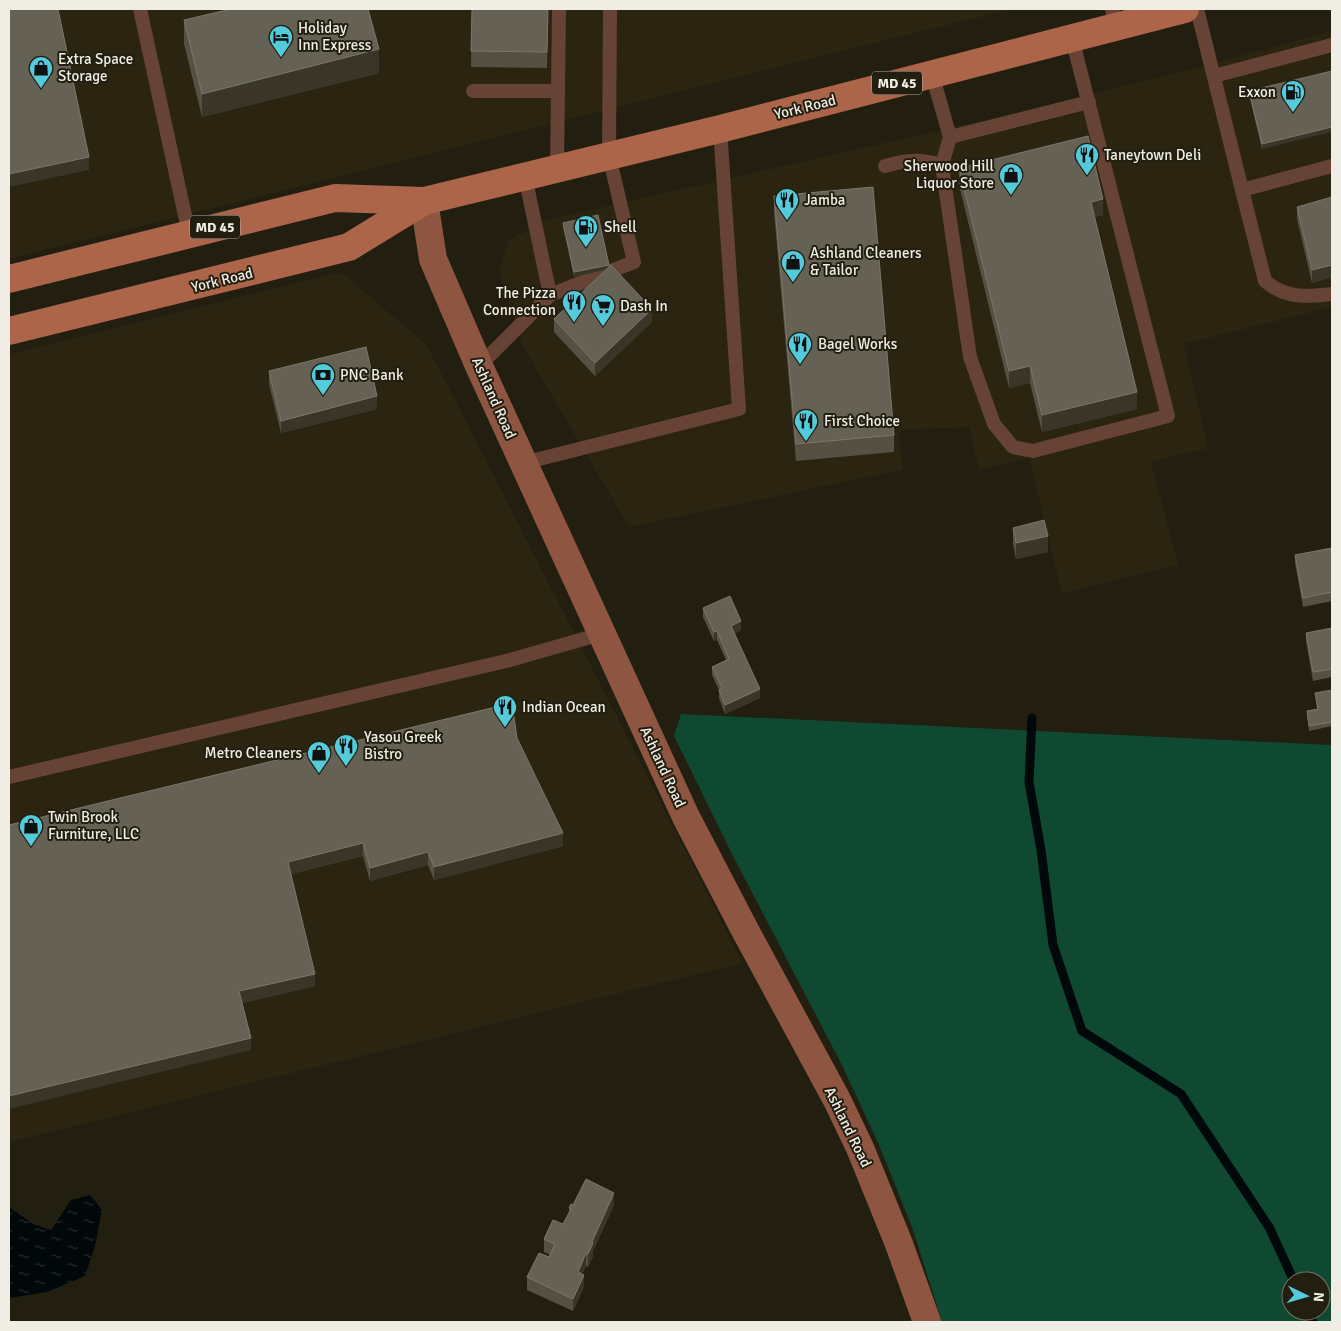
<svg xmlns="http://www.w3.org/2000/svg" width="1341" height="1331" viewBox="0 0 1341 1331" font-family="Signika,sans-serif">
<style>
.built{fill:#2a2410}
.park{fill:#0f4932;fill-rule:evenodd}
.water{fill:url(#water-ripples)}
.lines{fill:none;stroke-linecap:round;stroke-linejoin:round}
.stream{stroke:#000809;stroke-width:9}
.lane{stroke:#664335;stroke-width:14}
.secondary{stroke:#8e5641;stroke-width:28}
.primary{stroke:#ad654a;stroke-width:28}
.wall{fill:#555042}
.shaded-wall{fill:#393527}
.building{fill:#656154;stroke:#7b776a}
.labels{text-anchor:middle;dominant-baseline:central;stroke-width:4;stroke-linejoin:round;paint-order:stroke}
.shield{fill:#221e10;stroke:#b2afa4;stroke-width:1}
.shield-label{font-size:14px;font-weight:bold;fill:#f0ede4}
.poi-label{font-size:15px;fill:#f0ede4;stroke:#221e10;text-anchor:start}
.street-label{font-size:15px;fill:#f0ede4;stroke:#221e10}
</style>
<defs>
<pattern id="water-ripples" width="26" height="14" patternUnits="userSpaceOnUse" patternTransform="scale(1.25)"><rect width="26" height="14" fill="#000809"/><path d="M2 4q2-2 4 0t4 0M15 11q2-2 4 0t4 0" fill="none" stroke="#262c2d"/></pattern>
</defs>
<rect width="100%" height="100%" fill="#221e10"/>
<g class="built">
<polygon points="9,9 1012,9 9,259"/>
<polygon points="1332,31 1332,307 1184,344 1208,448 1151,462 1178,565 1062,593 1029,458 979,470 969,427 899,430 902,470 629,527 522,345 499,270 508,241 546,220 981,121 1188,70"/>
<polygon points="341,272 427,345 743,963 9,1142 9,354"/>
</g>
<path class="park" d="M 681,714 L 1332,745 L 1332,1322 L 942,1322 L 912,1227 L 879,1145 L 843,1067 L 733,856 L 674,736 ZM 1291,1281 L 1321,1281 L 1321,1311 L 1291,1311 Z"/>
<polygon class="water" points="90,1195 102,1210 95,1246 85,1276 47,1292 9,1298 9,1207 33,1224 51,1230 71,1200"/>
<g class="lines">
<g class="stream">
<polyline points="1032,718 1029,782 1041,850 1053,945 1082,1031 1181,1094 1269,1227 1294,1281"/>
<polyline points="1308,1311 1313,1322"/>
</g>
<g class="lane">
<polyline points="140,9 189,234"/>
<polyline points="1112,9 1116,27"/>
<polyline points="1197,9 1242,190 1332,166"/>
<polyline points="932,74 950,137 942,165 970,357 994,424 1013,447 1033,451 1168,416 1072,38"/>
<polyline points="1214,76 1332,45"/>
<polyline points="473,91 558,91"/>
<polyline points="950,137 1089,102"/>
<path d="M 885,166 C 909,159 918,159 942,165"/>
<polyline points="557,168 559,9"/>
<path d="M 1242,190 L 1265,281 C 1286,299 1307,297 1332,294"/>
<polyline points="550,295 634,262 609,156 610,9"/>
<polyline points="479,366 550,295 525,176"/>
<polyline points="523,463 739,409 720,129"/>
<polyline points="9,777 510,660 601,634"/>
</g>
<polyline class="secondary" points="424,201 433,259 479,366 686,817 746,932 837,1100 860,1148 899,1244 927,1322"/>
<g class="primary">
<polyline points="9,279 335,198 424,201 720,129 1185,9"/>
<polyline points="9,331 349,247 424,201"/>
</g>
</g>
<g class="wall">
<polygon points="472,9 548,9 547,68 471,67"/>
<polygon points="184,20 379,73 202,117 184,44"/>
<polygon points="1332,71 1262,149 1249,95 1249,91"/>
<polygon points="959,168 1103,215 1094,217 1137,409 1042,432 1030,383 1009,388 959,185"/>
<polygon points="774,196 894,435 894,452 796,461 774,212"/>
<polygon points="1332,197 1332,277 1312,283 1297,219 1297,207"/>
<polygon points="563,223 609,268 652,322 595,376 554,332 554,319 607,270 574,277 563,227"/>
<polygon points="269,371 377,409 281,433 269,384"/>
<polygon points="1013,528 1048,552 1016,559 1013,544"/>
<polygon points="1332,548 1332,601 1303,607 1295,563 1295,555"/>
<polygon points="703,608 741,630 734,634 760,698 725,714 719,698 719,690 712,675 712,667 726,660 717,640 714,641 703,617"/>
<polygon points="1332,628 1332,677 1313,681 1306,641 1306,633"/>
<polygon points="1332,692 1332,726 1309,731 1307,711 1317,709 1315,693"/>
<polygon points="517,738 563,846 434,880 428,865 370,881 363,856 291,874 315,986 242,1003 251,1050 9,825"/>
<polygon points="573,1205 614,1205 593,1251 593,1256 588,1267 586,1266 582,1274 584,1287 573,1311 527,1290 527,1277 549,1257 550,1255 544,1252 544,1239 563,1224 569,1213 569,1208"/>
</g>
<g class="shaded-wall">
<polygon points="379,49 379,73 202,117 202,94"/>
<polygon points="1332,127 1332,132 1262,149 1262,144"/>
<polygon points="89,157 89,170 9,187 9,174"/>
<polygon points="1103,199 1103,215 1091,218 1091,202"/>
<polygon points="609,265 609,269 574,277 574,272"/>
<polygon points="1332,265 1332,277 1312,283 1312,270"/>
<polygon points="652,309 652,322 595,376 595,363"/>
<polygon points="1030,366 1030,383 1009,388 1009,371"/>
<polygon points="1137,392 1137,409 1042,432 1042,415"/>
<polygon points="377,396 377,409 281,433 281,421"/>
<polygon points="1048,536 1048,552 1016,559 1016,543"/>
<polygon points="741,621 741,630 731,635 731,626"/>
<polygon points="717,631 717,640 714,641 714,632"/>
<polygon points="760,689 760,698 725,714 725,705"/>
<polygon points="563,833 563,846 434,880 434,867"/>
<polygon points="363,843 363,856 288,875 288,862"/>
<polygon points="428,852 428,865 370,881 370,868"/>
<polygon points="315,974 315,986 239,1004 239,991"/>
<polygon points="251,1038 251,1050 9,1109 9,1096"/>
<polygon points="614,1193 614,1205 593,1251 593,1256 588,1267 588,1254 592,1242"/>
<polygon points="586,1253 586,1266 578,1284 578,1272"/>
<polygon points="584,1275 584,1287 573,1311 573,1299"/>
</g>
<g class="building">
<polygon points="9,9 58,9 89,157 9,174"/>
<polygon points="231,9 368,9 379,49 202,94 184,20"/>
<polygon points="472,9 548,9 547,52 471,51"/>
<polygon points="1332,71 1332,127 1262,144 1249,91"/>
<polygon points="1088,136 1103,199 1091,202 1137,392 1042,415 1030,366 1009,371 959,168"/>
<polygon points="873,187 894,435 796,444 774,196"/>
<polygon points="1332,197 1332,265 1312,270 1297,207"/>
<polygon points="598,215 609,265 574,272 563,223"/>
<polygon points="611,265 652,309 595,363 554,319"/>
<polygon points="366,347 377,396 281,421 269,371"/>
<polygon points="1044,520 1048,536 1016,543 1013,528"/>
<polygon points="1332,548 1332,592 1303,598 1295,555"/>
<polygon points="730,596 741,621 731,626 760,689 725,705 719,690 722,688 712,667 729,659 717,631 714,632 703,608"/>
<polygon points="1332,628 1332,669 1313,672 1306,633"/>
<polygon points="1332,690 1332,722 1309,726 1307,711 1318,709 1315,693"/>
<polygon points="512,703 517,738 563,833 434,867 428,852 370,868 363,843 288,862 315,974 239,991 251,1038 9,1096 9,825"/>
<polygon points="586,1179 614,1193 592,1242 593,1243 588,1254 586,1253 578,1272 584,1275 573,1299 527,1277 539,1253 549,1257 555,1244 544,1239 553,1220 563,1224 571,1209 569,1208 571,1204 573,1205"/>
</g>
<defs>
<g id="hotel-pin" transform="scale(1.25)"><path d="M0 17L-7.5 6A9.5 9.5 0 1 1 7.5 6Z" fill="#53cbdb" stroke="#221e10"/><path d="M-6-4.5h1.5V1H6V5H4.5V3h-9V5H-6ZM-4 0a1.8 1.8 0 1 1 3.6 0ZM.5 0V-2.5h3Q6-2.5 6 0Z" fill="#111"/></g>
<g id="shop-pin" transform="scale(1.25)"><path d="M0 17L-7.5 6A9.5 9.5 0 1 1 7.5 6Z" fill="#53cbdb" stroke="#221e10"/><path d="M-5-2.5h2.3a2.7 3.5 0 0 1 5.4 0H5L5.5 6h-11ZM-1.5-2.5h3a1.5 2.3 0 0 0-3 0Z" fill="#111"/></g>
<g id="fuel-pin" transform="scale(1.25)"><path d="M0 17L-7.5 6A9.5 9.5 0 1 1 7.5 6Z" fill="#53cbdb" stroke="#221e10"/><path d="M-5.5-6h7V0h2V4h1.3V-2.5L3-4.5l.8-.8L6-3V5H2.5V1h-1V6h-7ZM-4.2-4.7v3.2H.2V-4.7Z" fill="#111"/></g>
<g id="restaurant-pin" transform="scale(1.25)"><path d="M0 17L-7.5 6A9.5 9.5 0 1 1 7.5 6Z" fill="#53cbdb" stroke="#221e10"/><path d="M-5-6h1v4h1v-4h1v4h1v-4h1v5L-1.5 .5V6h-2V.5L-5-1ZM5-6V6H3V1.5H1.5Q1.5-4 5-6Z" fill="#111"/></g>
<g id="supermarket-pin" transform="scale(1.25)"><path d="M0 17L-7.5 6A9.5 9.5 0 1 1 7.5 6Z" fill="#53cbdb" stroke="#221e10"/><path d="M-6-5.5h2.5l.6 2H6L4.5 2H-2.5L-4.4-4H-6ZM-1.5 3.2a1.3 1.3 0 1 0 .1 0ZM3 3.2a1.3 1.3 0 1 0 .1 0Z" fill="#111"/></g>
<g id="bank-pin" transform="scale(1.25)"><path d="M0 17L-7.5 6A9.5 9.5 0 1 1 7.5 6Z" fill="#53cbdb" stroke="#221e10"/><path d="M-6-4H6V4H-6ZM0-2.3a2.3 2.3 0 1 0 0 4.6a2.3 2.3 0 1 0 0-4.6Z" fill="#111"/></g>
</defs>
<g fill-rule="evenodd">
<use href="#hotel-pin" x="281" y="37"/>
<use href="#shop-pin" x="41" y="68"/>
<use href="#fuel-pin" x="1293" y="92"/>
<use href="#restaurant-pin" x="1087" y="155"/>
<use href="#shop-pin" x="1011" y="175"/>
<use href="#restaurant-pin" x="787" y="200"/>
<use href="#fuel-pin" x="586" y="227"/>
<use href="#shop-pin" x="793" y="262"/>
<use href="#restaurant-pin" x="574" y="302"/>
<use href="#supermarket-pin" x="603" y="306"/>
<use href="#restaurant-pin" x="800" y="344"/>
<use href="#bank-pin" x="323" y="375"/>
<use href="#restaurant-pin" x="806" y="421"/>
<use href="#restaurant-pin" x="505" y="707"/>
<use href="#restaurant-pin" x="346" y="746"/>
<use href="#shop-pin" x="319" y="753"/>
<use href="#shop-pin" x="31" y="826"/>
</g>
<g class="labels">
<g class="shield">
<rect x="872" y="71.5" width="50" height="23" rx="4"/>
<rect x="190" y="215.5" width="50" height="23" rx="4"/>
</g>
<g class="shield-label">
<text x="897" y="83">MD 45</text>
<text x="215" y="227">MD 45</text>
</g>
<g class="poi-label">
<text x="298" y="28">Holiday<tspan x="298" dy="17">Inn Express</tspan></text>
<text x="58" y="59">Extra Space<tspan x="58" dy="17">Storage</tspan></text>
<text x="1276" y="92" text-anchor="end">Exxon</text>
<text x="1104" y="155">Taneytown Deli</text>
<text x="994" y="166" text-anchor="end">Sherwood Hill<tspan x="994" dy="17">Liquor Store</tspan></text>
<text x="804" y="200">Jamba</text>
<text x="604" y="227">Shell</text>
<text x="810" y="253">Ashland Cleaners<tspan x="810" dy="17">&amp; Tailor</tspan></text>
<text x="556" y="293" text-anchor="end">The Pizza<tspan x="556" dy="17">Connection</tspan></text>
<text x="620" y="306">Dash In</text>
<text x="818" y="344">Bagel Works</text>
<text x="340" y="375">PNC Bank</text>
<text x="824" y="421">First Choice</text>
<text x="522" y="707">Indian Ocean</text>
<text x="364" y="737">Yasou Greek<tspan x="364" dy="17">Bistro</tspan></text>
<text x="302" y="753" text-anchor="end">Metro Cleaners</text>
<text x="48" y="817">Twin Brook<tspan x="48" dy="17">Furniture, LLC</tspan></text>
</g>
<g class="street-label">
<text transform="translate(805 107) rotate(-14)">York Road</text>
<text transform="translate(222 280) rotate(-14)">York Road</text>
<text transform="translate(494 398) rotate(66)">Ashland Road</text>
<text transform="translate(663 767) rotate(65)">Ashland Road</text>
<text transform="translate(848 1127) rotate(64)">Ashland Road</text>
</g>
</g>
<rect width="1341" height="1331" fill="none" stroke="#f0ede4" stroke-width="20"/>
<g transform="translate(1306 1296) rotate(95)"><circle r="24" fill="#221e10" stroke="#747165"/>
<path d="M0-4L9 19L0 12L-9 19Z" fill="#53cbdb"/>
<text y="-8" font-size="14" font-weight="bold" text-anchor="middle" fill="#f0ede4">N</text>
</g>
</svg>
